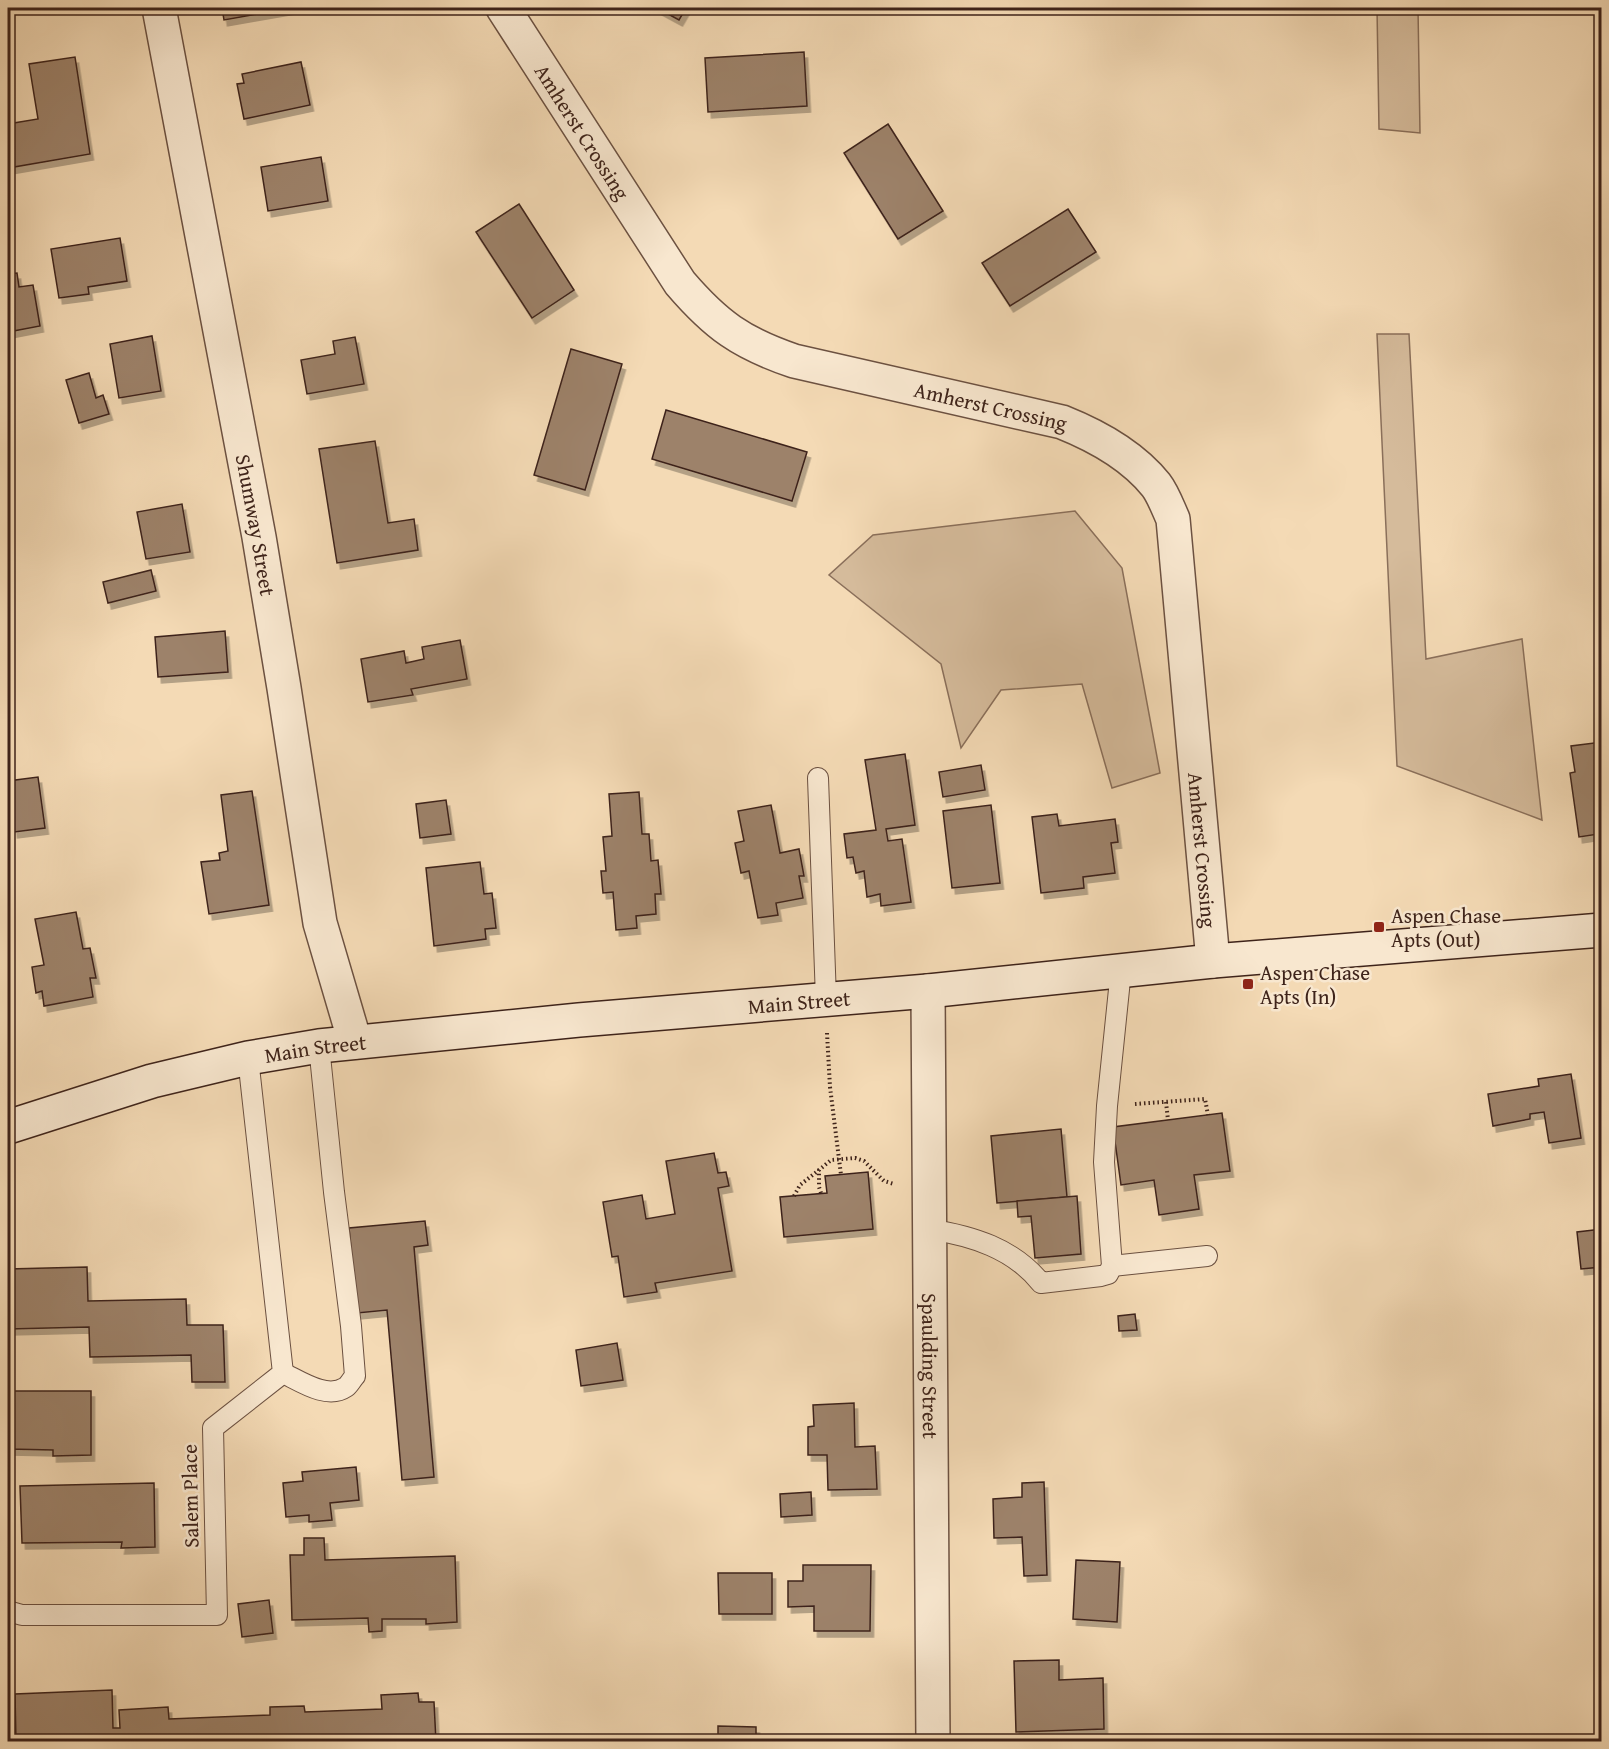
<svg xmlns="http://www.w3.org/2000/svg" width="1609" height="1749" viewBox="0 0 1609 1749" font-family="'Gentium Book Plus',serif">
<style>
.green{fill:#d5bb9b;stroke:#8a6f5a;stroke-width:1.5}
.building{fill:#9d826b;stroke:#3e231a;stroke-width:1.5;filter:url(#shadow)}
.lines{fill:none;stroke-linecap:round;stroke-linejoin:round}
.lane-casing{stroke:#6c5141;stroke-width:22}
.street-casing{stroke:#6c5141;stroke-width:36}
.secondary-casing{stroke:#3e231a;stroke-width:36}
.path{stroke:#3e231a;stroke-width:4;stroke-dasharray:1.5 3;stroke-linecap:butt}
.lane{stroke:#f8e7cf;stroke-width:20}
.street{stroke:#f8e7cf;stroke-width:33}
.secondary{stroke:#f8e7cf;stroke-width:33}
.poi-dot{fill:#8f2418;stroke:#f8e7cf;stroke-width:2}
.labels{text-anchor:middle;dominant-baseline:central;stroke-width:5;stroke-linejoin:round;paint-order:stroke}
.street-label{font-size:21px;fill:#3e231a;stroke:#f8e7cf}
.poi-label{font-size:21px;fill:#3e231a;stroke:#f8e7cf;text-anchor:start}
</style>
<defs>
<filter id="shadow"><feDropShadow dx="3.5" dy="6" stdDeviation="0" flood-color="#0004"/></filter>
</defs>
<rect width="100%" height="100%" fill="#f4dab5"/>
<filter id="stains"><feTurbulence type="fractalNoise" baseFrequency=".00333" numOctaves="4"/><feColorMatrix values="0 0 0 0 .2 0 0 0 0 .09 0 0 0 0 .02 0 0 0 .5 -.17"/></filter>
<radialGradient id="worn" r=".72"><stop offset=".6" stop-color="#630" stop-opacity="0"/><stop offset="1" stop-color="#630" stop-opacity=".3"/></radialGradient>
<g class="green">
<polygon points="1377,8 1418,8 1420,133 1379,129"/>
<polygon points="1377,334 1409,334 1426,659 1522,639 1542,820 1397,766"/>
<polygon points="1075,511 1122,568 1160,773 1112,788 1082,684 1001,690 961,748 941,664 829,575 873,535"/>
</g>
<g class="building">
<polygon points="222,8 292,8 224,20"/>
<polygon points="657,8 686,8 679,20"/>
<polygon points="804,52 807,106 708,112 705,58"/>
<polygon points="75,57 90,154 8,168 8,124 38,119 29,64"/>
<polygon points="301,62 310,105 244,119 237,84 244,83 242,74"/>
<polygon points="888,124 943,211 898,239 844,153"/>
<polygon points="321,157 328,201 268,211 261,167"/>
<polygon points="519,204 574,290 532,318 476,232"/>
<polygon points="1068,209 1096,252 1010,306 982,263"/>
<polygon points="120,238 127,281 88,287 89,294 59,298 51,249"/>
<polygon points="17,273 19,287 33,285 40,326 8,332 8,274"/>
<polygon points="152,336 161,391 119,398 110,344"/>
<polygon points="355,337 364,384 307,394 301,360 335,354 333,341"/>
<polygon points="571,349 622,364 585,490 534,475"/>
<polygon points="89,373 96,398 103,395 109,414 79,423 66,380"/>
<polygon points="666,410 807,452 792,501 652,459"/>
<polygon points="375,441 388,523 414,519 418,550 337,563 319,449"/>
<polygon points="182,504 190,552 146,559 137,512"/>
<polygon points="151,570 156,591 108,603 103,582"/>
<polygon points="225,631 228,672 158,677 155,637"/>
<polygon points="460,640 467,679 411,689 413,695 368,702 361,659 404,651 406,663 424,659 422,647"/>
<polygon points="1602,742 1602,845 1599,845 1598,834 1579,837 1570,773 1575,772 1571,746"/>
<polygon points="905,754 915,825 886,829 888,841 902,839 911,902 881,906 880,894 867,897 864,871 856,873 853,857 847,858 844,834 876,830 865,760"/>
<polygon points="981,765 985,790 943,797 939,772"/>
<polygon points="38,777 45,828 14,832 8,781"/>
<polygon points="252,791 269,905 209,914 201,862 220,860 219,853 228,851 221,795"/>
<polygon points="639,792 642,834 649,834 651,861 658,860 661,894 655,894 656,914 636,916 637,928 616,930 613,892 603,893 601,871 606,871 603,837 612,836 609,794"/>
<polygon points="446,800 451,834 420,838 416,804"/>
<polygon points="771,805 780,853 799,849 804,876 799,876 803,898 776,903 778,915 758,918 749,871 741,873 735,843 744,841 738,811"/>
<polygon points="991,805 1000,883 952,888 943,811"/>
<polygon points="1057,814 1059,826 1115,819 1118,842 1111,843 1115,873 1083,877 1084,888 1041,893 1032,817"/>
<polygon points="480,862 484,894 492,893 496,928 485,929 486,939 434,946 426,868"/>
<polygon points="76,912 83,949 90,948 96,978 90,978 93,997 44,1006 42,991 36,993 32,967 44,965 35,919"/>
<polygon points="1571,1074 1581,1138 1549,1143 1544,1112 1530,1114 1530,1119 1493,1126 1488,1094 1539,1086 1538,1079"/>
<polygon points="1222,1113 1230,1171 1194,1175 1199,1209 1159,1215 1154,1180 1121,1185 1113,1127"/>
<polygon points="1061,1129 1067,1197 997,1203 991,1136"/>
<polygon points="714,1153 718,1173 726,1172 729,1186 718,1188 732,1271 655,1283 657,1292 624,1297 618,1256 612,1257 603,1202 642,1195 646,1219 675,1214 666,1161"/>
<polygon points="868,1172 873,1229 784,1237 780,1197 827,1193 825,1176"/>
<polygon points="1077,1196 1081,1254 1035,1258 1031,1216 1018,1217 1017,1201"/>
<polygon points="425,1221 428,1245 414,1247 434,1477 402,1480 387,1310 357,1313 349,1228"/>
<polygon points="1602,1229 1602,1267 1581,1269 1577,1232"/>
<polygon points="87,1267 88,1301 186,1299 187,1325 223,1325 225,1382 192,1382 191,1355 90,1357 89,1327 8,1329 8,1269"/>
<polygon points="1135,1314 1137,1330 1119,1331 1118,1316"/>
<polygon points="617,1343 623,1380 581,1386 576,1350"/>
<polygon points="8,1391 91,1391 91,1455 53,1456 53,1450 8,1449"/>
<polygon points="854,1403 855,1447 875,1446 877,1489 828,1490 827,1455 808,1455 808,1427 814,1426 813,1405"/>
<polygon points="356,1467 359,1500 330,1503 332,1520 309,1522 309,1515 286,1517 283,1483 303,1481 302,1472"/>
<polygon points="1044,1482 1047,1575 1024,1576 1022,1537 994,1538 993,1499 1022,1497 1022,1483"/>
<polygon points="154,1483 155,1547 121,1548 122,1542 22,1543 20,1486"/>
<polygon points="811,1492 812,1515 781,1517 780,1494"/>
<polygon points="304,1538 324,1538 325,1560 455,1556 457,1622 426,1624 426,1619 382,1619 382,1631 369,1632 368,1618 292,1620 290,1555 304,1555"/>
<polygon points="1076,1560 1120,1562 1117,1622 1073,1619"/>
<polygon points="803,1565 871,1565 870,1631 814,1631 814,1606 788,1607 788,1581 803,1581"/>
<polygon points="718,1573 772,1573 772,1614 719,1614"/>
<polygon points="269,1600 273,1633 242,1637 238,1604"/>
<polygon points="1059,1660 1059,1680 1103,1678 1104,1729 1016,1732 1014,1661"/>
<polygon points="112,1690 113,1728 120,1728 119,1710 168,1707 169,1719 270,1715 270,1707 304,1706 305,1712 382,1709 381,1695 418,1693 419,1702 434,1702 436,1742 16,1742 15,1694"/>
<polygon points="718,1726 756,1727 756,1740 882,1742 718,1742"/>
</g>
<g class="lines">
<g class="lane-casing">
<g id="lane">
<polyline points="818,778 826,999"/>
<path d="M 929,1229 C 972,1236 1013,1248 1041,1283 L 1101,1276 L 1108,1274 L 1112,1266 L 1104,1162 L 1107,1106 L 1121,970"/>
<polyline points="1112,1266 1207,1256"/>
<path d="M 283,1373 C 300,1381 327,1400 346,1387 C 349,1385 352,1379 355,1376 L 351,1326 L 334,1192 L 319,1046"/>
<polyline points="8,1611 22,1615 217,1615 213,1428 283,1373 248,1058"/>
</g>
</g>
<g class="street-casing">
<g id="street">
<path id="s1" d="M 159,8 L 259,537 L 284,688 L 320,923 L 355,1042"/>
<path id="s2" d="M 503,8 L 680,283 C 716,325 741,343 794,361 L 1062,422 C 1097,436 1132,455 1156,485 C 1163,494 1168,508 1173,519 L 1213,961"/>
<path id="s3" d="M 928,991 L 933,1742"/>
</g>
</g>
<g class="secondary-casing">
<g id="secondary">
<path id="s4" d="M 8,1127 L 152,1081 L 248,1058 L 319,1046 L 579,1020 L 928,991 L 1213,961 L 1602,930"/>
</g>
</g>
<g class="path">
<polyline points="827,1033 830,1087 841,1175"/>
<polyline points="1166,1102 1168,1120"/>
<polyline points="1135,1104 1205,1099 1208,1115"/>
<polyline points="821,1193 819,1187 819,1170 831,1160 855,1158 864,1161 884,1181 894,1184"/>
<polyline points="794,1196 800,1185 819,1170"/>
</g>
<use href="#lane" class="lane"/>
<use href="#street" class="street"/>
<use href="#secondary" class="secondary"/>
</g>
<g class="poi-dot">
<rect x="1373" y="921" width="12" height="12" rx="3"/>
<rect x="1242" y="978" width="12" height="12" rx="3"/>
</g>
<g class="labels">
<g class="street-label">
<text stroke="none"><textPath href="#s2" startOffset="147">Amherst Crossing</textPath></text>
<text stroke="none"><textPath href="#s2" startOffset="669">Amherst Crossing</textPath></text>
<text stroke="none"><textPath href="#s1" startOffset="526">Shumway Street</textPath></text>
<text stroke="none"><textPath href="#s2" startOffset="1227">Amherst Crossing</textPath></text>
<text stroke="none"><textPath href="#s4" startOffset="804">Main Street</textPath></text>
<text stroke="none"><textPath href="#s4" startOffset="318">Main Street</textPath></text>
<text stroke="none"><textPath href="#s3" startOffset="375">Spaulding Street</textPath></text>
<text transform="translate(190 1496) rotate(-91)">Salem Place</text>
</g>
<g class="poi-label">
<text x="1391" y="915">Aspen Chase<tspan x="1391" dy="24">Apts (Out)</tspan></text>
<text x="1260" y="972">Aspen Chase<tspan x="1260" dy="24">Apts (In)</tspan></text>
</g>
</g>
<rect width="1609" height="1749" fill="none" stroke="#f4dab5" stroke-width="30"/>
<rect x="9" y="9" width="1591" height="1731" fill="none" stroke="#3e231a" stroke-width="3"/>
<rect x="15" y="15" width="1579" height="1719" fill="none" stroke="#3e231a" stroke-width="1.5"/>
<rect width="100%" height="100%" filter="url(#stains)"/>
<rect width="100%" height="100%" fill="url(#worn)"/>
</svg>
